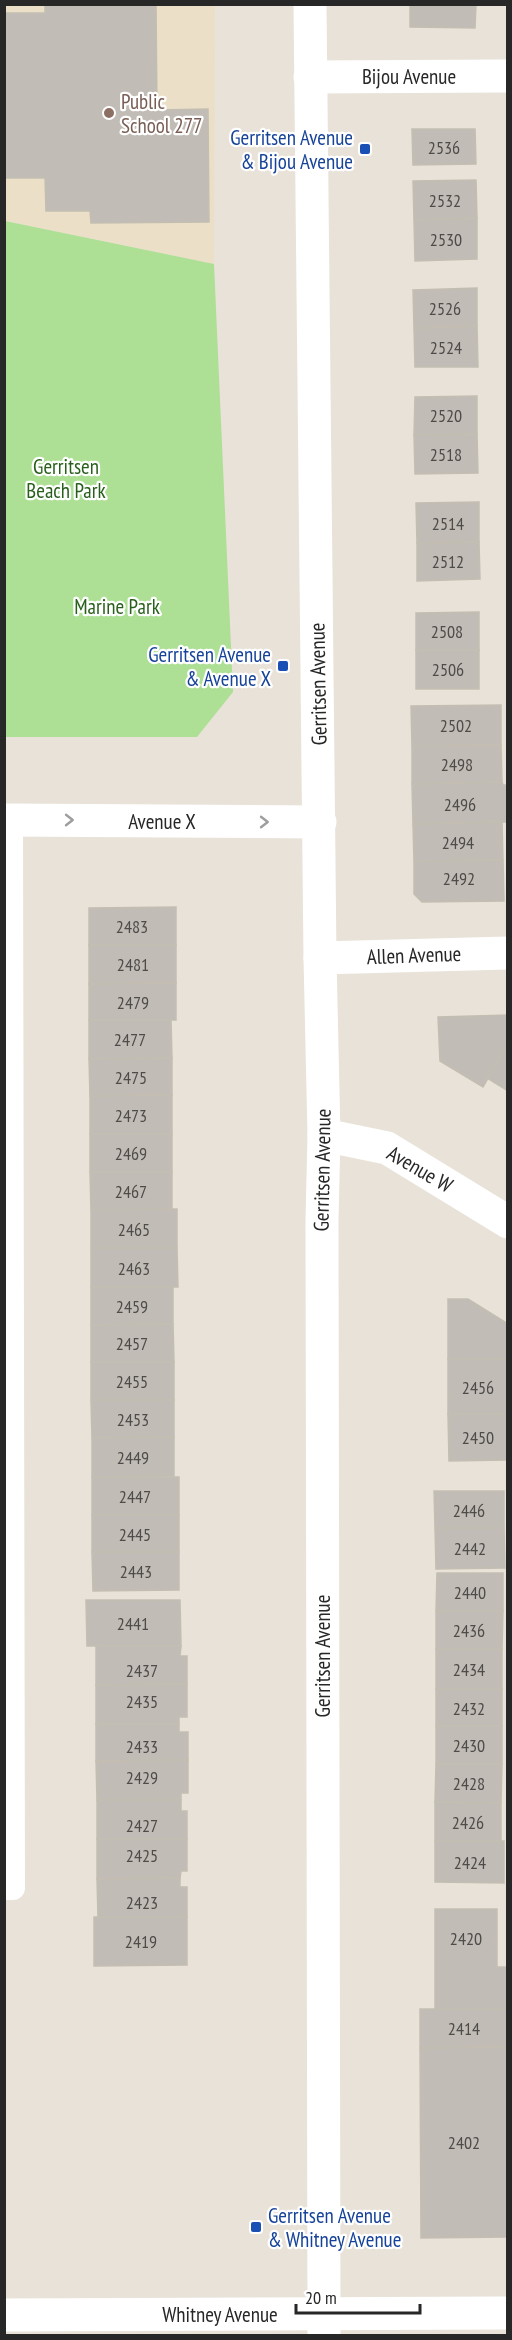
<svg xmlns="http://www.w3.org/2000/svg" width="512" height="2340" viewBox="0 0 512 2340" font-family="'PT Sans Narrow',sans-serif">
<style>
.education{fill:#ebe0c7}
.green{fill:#addf95}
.building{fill:#c1bcb5;stroke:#c4beb2;stroke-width:1.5}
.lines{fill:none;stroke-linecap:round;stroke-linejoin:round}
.lane{stroke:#fff;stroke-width:24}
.street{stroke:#fff;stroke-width:33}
.secondary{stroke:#fff;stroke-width:33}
.oneway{stroke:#9e9e9e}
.education-dot{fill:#8d6e63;stroke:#fff;stroke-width:2}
.transit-dot{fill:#1a4fb4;stroke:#fff;stroke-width:2}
.labels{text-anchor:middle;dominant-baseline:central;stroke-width:4.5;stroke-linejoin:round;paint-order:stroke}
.number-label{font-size:18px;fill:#4e4c4a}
.street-label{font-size:21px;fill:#272727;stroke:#fff}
.education-label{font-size:21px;fill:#785e54;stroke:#fff;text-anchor:start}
.transit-label{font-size:21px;fill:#164399;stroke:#fff;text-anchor:end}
.park-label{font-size:21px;fill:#285f1b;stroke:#fff}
</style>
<rect width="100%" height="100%" fill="#e9e2d8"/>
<polygon class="education" points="4,5 215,5 214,264 5,221"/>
<polygon class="green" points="5,221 214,264 233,692 197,737 5,737"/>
<g class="building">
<polygon points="45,4 156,4 157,110 208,109 209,222 91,223 90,211 46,211 45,178 4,178 4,13 45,13"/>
<polygon points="410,4 476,4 475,28 410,27"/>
<polygon points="412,129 475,129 476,164 413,165"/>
<polygon points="476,180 477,218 414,220 413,181"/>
<polygon points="477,218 477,259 415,261 414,220"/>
<polygon points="477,288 477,326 414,328 413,290"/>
<polygon points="477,326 478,367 415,367 414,328"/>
<polygon points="477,396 477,434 414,435 415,397"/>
<polygon points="477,434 478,473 415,474 414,435"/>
<polygon points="479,502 479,542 417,543 416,503"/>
<polygon points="479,542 480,579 417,581 417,543"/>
<polygon points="479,612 479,650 416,650 416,613"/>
<rect x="416" y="650" width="63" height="39"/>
<polygon points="501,705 501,745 412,746 411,706"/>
<polygon points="501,745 502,782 412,784 412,746"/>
<polygon points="502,782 503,785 508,785 508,822 413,824 412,784"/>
<polygon points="502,822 503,860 414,861 413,824"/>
<polygon points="503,860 504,901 422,902 414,894 414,861"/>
<polygon points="176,907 176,945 89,945 89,908"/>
<polygon points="89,945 176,945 176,983 89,984"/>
<polygon points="176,983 176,1020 89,1020 89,984"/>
<polygon points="508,1015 508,1044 483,1087 440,1061 438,1017"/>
<polygon points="89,1020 171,1020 172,1058 89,1059"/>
<polygon points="508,1044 508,1091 487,1078"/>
<polygon points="172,1058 172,1095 90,1096 89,1059"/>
<polygon points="172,1095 172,1134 90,1134 90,1096"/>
<rect x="90" y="1134" width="82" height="38"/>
<polygon points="90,1172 172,1172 172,1210 91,1210"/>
<polygon points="177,1209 177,1248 91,1248 91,1210"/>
<polygon points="91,1248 177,1248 178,1287 91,1287"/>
<polygon points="91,1287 173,1287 173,1324 91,1325"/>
<polygon points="448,1299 468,1299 508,1324 508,1359 448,1359"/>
<polygon points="173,1324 174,1362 91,1362 91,1325"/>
<rect x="448" y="1359" width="60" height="55"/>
<rect x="91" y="1362" width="83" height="38"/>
<polygon points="91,1400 174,1400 174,1437 92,1438"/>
<polygon points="448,1414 508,1414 508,1460 449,1461"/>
<polygon points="174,1437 174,1476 92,1477 92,1438"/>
<rect x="92" y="1477" width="87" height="38"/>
<polygon points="434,1491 504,1491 504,1528 435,1528"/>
<rect x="92" y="1515" width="87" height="37"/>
<polygon points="435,1528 504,1528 505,1568 436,1569"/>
<polygon points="92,1552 179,1552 179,1590 93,1591"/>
<polygon points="437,1573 503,1573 503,1611 436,1611"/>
<polygon points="86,1600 180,1600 181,1646 87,1646"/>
<polygon points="436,1611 503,1611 502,1649 436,1649"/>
<polygon points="96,1646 181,1646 180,1656 187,1656 187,1684 96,1685"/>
<rect x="436" y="1649" width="66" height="40"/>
<polygon points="187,1684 187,1717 179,1717 179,1724 96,1724 96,1685"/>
<rect x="436" y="1689" width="66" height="37"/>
<polygon points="96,1724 179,1724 179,1732 188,1732 188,1760 96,1761"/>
<rect x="436" y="1726" width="66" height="38"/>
<polygon points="188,1760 188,1793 181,1793 181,1800 97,1800 96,1761"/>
<polygon points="436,1764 502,1764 501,1803 435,1802"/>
<polygon points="97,1800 181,1800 181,1811 187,1811 187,1839 97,1839"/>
<polygon points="435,1802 501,1803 501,1841 435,1841"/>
<polygon points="97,1839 187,1839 187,1871 181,1871 180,1878 97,1879"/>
<polygon points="435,1841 504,1841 504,1883 435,1882"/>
<polygon points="180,1878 180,1887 187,1887 187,1917 98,1917 97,1879"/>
<polygon points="435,1909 497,1909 497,1967 508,1967 508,2009 435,2009"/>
<polygon points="94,1917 187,1917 187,1965 94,1966"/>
<polygon points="420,2009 508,2009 508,2047 420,2048"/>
<polygon points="508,2047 508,2237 421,2238 420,2048"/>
</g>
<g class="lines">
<polyline class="lane" points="4,1888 13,1888 11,820"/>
<g class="street">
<polyline points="310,77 508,76"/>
<polyline points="4,820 320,822"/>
<polyline points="320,958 508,953"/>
<polyline points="324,1135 387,1148 508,1222"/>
<polyline points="4,2315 508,2313"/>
</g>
<polyline class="secondary" points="310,4 320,958 324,1135 322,1220 324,2336"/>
</g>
<defs><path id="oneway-chevron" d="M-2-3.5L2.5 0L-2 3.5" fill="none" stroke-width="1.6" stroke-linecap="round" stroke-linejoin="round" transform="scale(1.5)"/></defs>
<g class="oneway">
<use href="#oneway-chevron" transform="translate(69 820)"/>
<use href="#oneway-chevron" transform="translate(264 822)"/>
</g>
<circle class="education-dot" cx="109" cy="113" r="6"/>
<g class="transit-dot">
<rect x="359" y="143" width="12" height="12" rx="3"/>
<rect x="277" y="660" width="12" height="12" rx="3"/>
<rect x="250" y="2221" width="12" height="12" rx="3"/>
</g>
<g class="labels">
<g class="number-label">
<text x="444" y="147">2536</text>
<text x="445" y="200">2532</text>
<text x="446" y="239">2530</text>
<text x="445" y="308">2526</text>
<text x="446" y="347">2524</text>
<text x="446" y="415">2520</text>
<text x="446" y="454">2518</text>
<text x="448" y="523">2514</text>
<text x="448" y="561">2512</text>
<text x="447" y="631">2508</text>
<text x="448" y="669">2506</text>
<text x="456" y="725">2502</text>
<text x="457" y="764">2498</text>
<text x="460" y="804">2496</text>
<text x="458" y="842">2494</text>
<text x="459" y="878">2492</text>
<text x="132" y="926">2483</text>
<text x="133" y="964">2481</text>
<text x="133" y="1002">2479</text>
<text x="130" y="1039">2477</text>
<text x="131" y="1077">2475</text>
<text x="131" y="1115">2473</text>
<text x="131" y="1153">2469</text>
<text x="131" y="1191">2467</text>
<text x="134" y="1229">2465</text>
<text x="134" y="1268">2463</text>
<text x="132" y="1306">2459</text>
<text x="132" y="1343">2457</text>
<text x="132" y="1381">2455</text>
<text x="478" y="1387">2456</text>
<text x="133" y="1419">2453</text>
<text x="478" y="1437">2450</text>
<text x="133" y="1457">2449</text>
<text x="135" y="1496">2447</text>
<text x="469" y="1510">2446</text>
<text x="135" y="1534">2445</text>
<text x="470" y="1548">2442</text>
<text x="136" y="1571">2443</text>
<text x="470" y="1592">2440</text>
<text x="133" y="1623">2441</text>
<text x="469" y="1630">2436</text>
<text x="469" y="1669">2434</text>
<text x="142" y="1670">2437</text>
<text x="142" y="1701">2435</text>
<text x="469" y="1708">2432</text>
<text x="469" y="1745">2430</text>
<text x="142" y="1746">2433</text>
<text x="142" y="1777">2429</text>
<text x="469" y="1783">2428</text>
<text x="468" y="1822">2426</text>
<text x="142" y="1825">2427</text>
<text x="142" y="1855">2425</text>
<text x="470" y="1862">2424</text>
<text x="142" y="1902">2423</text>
<text x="466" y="1938">2420</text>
<text x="141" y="1941">2419</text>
<text x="464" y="2028">2414</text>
<text x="464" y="2142">2402</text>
</g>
<g class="street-label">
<text x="409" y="76">Bijou Avenue</text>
<text transform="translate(318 684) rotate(-91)">Gerritsen Avenue</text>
<text x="162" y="821">Avenue X</text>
<text transform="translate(414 955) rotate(-2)">Allen Avenue</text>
<text transform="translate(420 1169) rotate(30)">Avenue W</text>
<text transform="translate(322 1170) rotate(-89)">Gerritsen Avenue</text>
<text transform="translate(322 1656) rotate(-90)">Gerritsen Avenue</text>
<text x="220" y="2314">Whitney Avenue</text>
</g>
<g class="education-label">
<text x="121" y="101">Public<tspan x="121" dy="24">School 277</tspan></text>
</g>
<g class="transit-label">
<text x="353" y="137">Gerritsen Avenue<tspan x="353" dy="24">&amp; Bijou Avenue</tspan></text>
<text x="271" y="654">Gerritsen Avenue<tspan x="271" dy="24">&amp; Avenue X</tspan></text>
<text x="268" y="2215" text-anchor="start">Gerritsen Avenue<tspan x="268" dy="24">&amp; Whitney Avenue</tspan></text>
</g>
<g class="park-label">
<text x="66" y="466">Gerritsen<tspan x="66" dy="24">Beach Park</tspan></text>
<text x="117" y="606">Marine Park</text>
</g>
</g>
<rect width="512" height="2340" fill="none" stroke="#272727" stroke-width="12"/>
<path d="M296 2304v9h124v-9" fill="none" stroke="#272727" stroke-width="3"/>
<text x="305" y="2304" font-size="18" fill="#272727" stroke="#ffffff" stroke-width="4.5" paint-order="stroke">20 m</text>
</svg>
